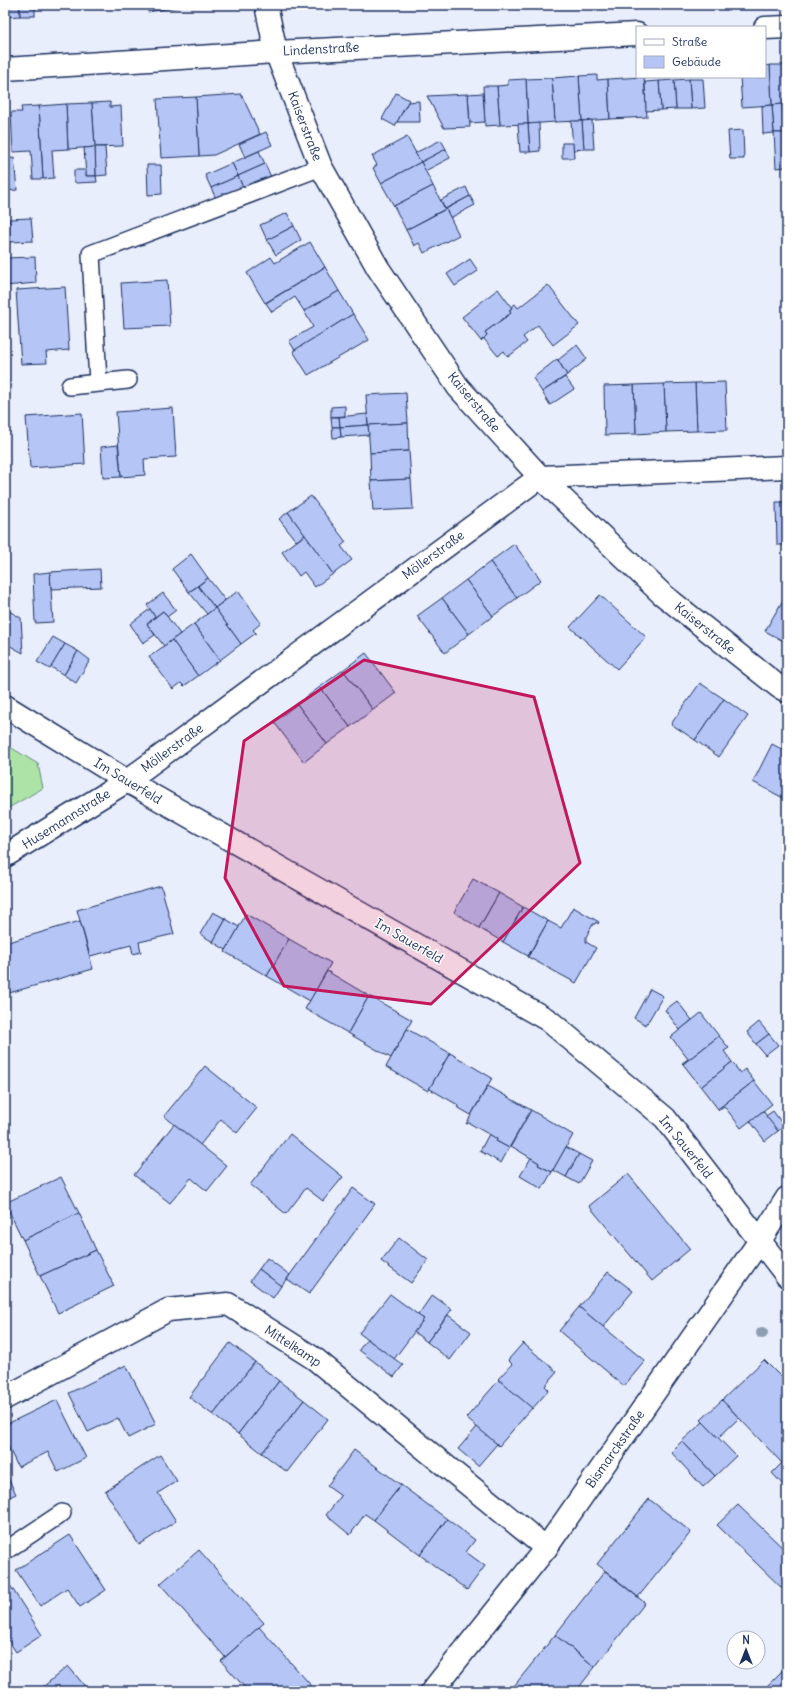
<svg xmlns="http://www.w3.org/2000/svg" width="792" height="1696" viewBox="0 0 792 1696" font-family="Delius,sans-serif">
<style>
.green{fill:#ade3a6;stroke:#648982}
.building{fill:#b5c6f6;stroke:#1b2f5e}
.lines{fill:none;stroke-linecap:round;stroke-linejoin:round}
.lane-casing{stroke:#1b2f5e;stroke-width:20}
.street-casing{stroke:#1b2f5e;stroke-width:25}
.lane{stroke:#fff;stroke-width:17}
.street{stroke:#fff;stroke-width:22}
.tree{fill:#8c9eaf}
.marked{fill:#c2185b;fill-opacity:0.2;stroke:#c2185b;stroke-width:3;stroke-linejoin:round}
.labels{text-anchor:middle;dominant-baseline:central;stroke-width:3;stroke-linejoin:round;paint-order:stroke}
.street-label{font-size:13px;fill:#1b2f5e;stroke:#fff}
</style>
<rect width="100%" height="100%" fill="#e9eefc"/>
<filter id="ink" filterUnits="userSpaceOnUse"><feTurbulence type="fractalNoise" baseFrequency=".025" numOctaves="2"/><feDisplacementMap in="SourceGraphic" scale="8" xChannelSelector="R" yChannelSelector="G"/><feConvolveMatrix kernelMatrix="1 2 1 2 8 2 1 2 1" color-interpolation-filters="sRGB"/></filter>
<g filter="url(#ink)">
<polygon class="green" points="5,744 38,764 43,788 5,810"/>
<g class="building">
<polygon points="5,5 20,5 20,16 6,17"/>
<rect x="20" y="5" width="15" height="11"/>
<polygon points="147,5 188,5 148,12"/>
<polygon points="328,5 345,5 345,9 328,10"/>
<polygon points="345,5 372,5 372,7 345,9"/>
<polygon points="372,5 399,5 399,6 372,7"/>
<polygon points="770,65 787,65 787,104 772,105"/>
<polygon points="770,65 772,105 742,107 740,77 765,77 765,66"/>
<polygon points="597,75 597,80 608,79 610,119 582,121 579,76"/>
<polygon points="579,76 582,121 555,122 552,78"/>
<polygon points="644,77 647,117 610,119 608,79"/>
<polygon points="552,78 555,122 528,124 526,79"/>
<polygon points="526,79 528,124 500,125 497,86 508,85 508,80"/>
<polygon points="689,79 703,79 705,108 691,109"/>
<polygon points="689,79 691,109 676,109 674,80"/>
<polygon points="674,80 676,109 661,110 659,81"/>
<polygon points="659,81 661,110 646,111 645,82"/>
<polygon points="483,86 497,86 500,125 485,126"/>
<polygon points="396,93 409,100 395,126 382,119"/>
<polygon points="483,93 485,122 470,123 468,94"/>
<polygon points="241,94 260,134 214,155 199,156 196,97"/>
<polygon points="468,94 470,127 444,128 427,96"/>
<polygon points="196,97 199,156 161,158 157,99"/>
<polygon points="419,101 420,122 397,122 408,102"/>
<polygon points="110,102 110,107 121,106 123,146 95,147 92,103"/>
<polygon points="92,103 95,147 68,149 66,104"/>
<polygon points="66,104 68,149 52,150 54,178 43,179 39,106"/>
<polygon points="782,104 784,133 774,133 772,105"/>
<polygon points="772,105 774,133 763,134 762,106"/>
<polygon points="39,106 43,179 33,179 31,151 13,152 11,112 22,112 21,107"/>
<polygon points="592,120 594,149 584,149 582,121"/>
<polygon points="571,121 582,121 584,149 573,150"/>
<polygon points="539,123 540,151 530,152 528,124"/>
<polygon points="518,124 528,124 530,152 520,152"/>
<polygon points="743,130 744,159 730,159 728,131"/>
<polygon points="266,132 272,145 245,157 239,144"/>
<polygon points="774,133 784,133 786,167 776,168"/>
<polygon points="407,137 421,162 381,183 373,168 377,165 372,156"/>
<polygon points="441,140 446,149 421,162 415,153"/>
<polygon points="562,143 573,143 574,158 562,158"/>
<polygon points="95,147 105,147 107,175 96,176"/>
<polygon points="95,147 96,176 86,176 84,148"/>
<polygon points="446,149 450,158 425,171 421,162"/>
<polygon points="259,151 265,164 238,176 232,163"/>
<polygon points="14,158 17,190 5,191 5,159"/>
<polygon points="421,162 433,186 394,206 381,183"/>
<polygon points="232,163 238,176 211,188 205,175"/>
<polygon points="265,164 271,177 244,190 238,176"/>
<polygon points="147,165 161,165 162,194 148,195"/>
<polygon points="74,170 86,170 86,176 96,176 97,182 76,183 74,181"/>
<polygon points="238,176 244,190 217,201 211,188"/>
<polygon points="433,186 445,209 406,230 394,206"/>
<polygon points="466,187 470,196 445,209 441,200"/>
<polygon points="470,196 475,205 450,218 446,209"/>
<polygon points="446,209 459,235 424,253 419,243 414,246 406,230"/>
<polygon points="287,213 294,226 267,240 260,225"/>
<polygon points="31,218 33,241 10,242 9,219"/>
<polygon points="294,226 301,240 276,255 267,240"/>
<polygon points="310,242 325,267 265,303 247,273 271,257 275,263"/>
<polygon points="35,257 36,283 5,286 5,258"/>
<polygon points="470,259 478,271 455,286 447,274"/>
<polygon points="325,267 339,291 304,311 295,297 272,312 266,303"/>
<polygon points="167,280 170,326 124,328 121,283"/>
<polygon points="548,285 579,325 553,345 538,325 523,337 527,342 508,357 504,351 498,356 484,339 484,337 487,335 485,332 511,313 509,310 512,308 511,307 515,304 518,308"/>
<polygon points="65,287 69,350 46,352 47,363 21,364 16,290"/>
<polygon points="498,289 512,308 509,310 511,313 485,332 487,335 481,341 462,317"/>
<polygon points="339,291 353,314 295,350 289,341 313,327 304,311"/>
<polygon points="353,314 369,340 308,375 293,351"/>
<polygon points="577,345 587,359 567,375 558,360"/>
<polygon points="557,359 567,375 542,392 533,378"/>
<polygon points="565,377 574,389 550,405 542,392"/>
<polygon points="725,382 727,430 697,431 695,383"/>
<polygon points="695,383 697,431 666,432 664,384"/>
<polygon points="664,384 666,432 636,434 634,385"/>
<polygon points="634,385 636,434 605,435 604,386"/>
<polygon points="406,393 408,423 368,425 366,395"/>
<polygon points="345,406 345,416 331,417 331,407"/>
<polygon points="173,408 176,457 144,459 145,475 121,477 116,412"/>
<polygon points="82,413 85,464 30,468 26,417"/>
<polygon points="367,414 368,425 340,427 339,417"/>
<polygon points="331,417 339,417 340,427 332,427"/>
<polygon points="408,423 409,451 370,453 368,425"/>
<polygon points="368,425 369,435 341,437 340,427"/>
<polygon points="332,427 340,427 341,437 333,438"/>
<polygon points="118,445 121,477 103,478 101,447"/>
<polygon points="409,451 411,479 371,481 370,453"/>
<polygon points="411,479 413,509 373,511 371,481"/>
<polygon points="311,496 346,542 341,546 352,560 333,574 288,512"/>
<polygon points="776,502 787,502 787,545 777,545"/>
<polygon points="288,512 305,535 296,541 279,519"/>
<polygon points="305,535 333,574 315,587 304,572 299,576 282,552"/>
<polygon points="514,544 541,580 517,598 490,562"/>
<polygon points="191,554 208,578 189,592 172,569"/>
<polygon points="490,562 517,598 493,616 466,580"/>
<polygon points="100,569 101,587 51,589 50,572"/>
<polygon points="50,572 53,622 35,623 33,574"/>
<polygon points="208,578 225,600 215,608 198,586"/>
<polygon points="466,580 493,616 469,634 442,598"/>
<polygon points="198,586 215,608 207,614 189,592"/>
<polygon points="238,591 261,623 253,630 256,633 241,644 215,608"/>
<polygon points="163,593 176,610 167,617 163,611 155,617 147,605"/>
<polygon points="787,593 787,643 765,631"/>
<polygon points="5,594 11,598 5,607"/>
<polygon points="600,595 646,637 617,669 570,627"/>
<polygon points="442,598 469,634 445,653 417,616"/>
<polygon points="215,608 241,644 220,660 194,624"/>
<polygon points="150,609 155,617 147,624 155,635 143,643 130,624"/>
<polygon points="9,611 21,618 23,653 5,643 5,619"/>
<polygon points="163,611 180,634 164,646 147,624"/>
<polygon points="194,624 220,660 198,676 172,640"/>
<polygon points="53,637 65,644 50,669 37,662"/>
<polygon points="172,640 198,676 184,686 181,683 173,689 149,657"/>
<polygon points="65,644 78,651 64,675 51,667"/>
<polygon points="78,651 90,660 76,683 64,675"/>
<polygon points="366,653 396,693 373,710 343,670"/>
<polygon points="343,670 373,710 350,727 320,687"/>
<polygon points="700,683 724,699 695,740 671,724"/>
<polygon points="320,687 350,727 327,744 297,704"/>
<polygon points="724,699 748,716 719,757 695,740"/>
<polygon points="297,704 327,744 304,762 274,722"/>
<polygon points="772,744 787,752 787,800 753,782"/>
<polygon points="473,879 499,893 479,928 454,912"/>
<polygon points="161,886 174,934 139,942 141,952 133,954 131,945 112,950 112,952 111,951 90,956 77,910"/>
<polygon points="499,893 523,907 503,942 479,928"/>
<polygon points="523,907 548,921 528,956 503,942"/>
<polygon points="573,907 599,922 598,924 596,922 595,924 593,924 586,937 586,942 596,948 576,983 528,957 548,921 561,928"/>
<polygon points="213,912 226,919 213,942 200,934"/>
<polygon points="246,914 289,939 267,976 225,952"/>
<polygon points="226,919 239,927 226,950 213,942"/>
<polygon points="80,921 93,969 9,993 5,977 5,943"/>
<polygon points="289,939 331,963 310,1001 267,976"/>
<polygon points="327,971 369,996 348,1033 305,1009"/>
<polygon points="5,979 9,993 5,994"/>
<polygon points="650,989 663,996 646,1025 634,1018"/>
<polygon points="369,996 412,1020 391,1058 348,1033"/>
<polygon points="677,1001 692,1020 680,1030 665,1010"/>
<polygon points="701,1013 719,1036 683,1064 682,1063 688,1059 671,1037"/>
<polygon points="759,1022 769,1034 756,1044 747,1032"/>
<polygon points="407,1029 450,1053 428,1091 386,1067"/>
<polygon points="769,1034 778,1045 765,1055 756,1044"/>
<polygon points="719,1036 729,1048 724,1051 732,1062 701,1087 683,1064"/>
<polygon points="450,1053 492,1078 471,1115 457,1107 458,1105 430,1089 428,1091"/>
<polygon points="732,1062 740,1073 745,1069 754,1081 718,1109 701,1087"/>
<polygon points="205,1066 257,1108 237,1133 221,1119 200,1145 164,1116"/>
<polygon points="754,1081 772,1104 741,1128 724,1106 719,1110 718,1109"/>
<polygon points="488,1086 531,1110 509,1148 496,1141 497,1139 469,1123 466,1124"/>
<polygon points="531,1110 573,1135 552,1172 538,1165 539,1163 511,1146"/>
<polygon points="763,1111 778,1131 765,1141 750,1121"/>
<polygon points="773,1111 784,1126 778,1131 766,1116"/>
<polygon points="174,1124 227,1166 207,1191 191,1178 170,1203 134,1175"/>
<polygon points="290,1134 343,1177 323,1201 306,1188 286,1214 250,1185"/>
<polygon points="489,1134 497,1139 496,1141 509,1148 501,1163 480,1151"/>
<polygon points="566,1147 579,1154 566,1177 553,1170"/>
<polygon points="579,1154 592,1161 579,1184 566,1177"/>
<polygon points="531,1158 539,1163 538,1165 552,1172 542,1189 520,1176"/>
<polygon points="628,1174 690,1249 652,1281 589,1206"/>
<polygon points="61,1177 79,1213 23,1240 5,1203"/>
<polygon points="353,1188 375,1204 309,1294 287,1279"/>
<polygon points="79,1213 96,1250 40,1276 23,1240"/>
<polygon points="399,1238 428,1260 411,1283 381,1261"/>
<polygon points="96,1250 114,1286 58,1313 40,1276"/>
<polygon points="267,1258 290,1275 281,1286 259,1269"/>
<polygon points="259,1269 281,1286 273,1298 250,1281"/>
<polygon points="608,1272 633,1291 603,1327 579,1307"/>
<polygon points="390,1294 424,1319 394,1359 359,1333"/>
<polygon points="432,1295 452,1309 427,1342 414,1332 424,1319 418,1315"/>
<polygon points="579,1307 645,1361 624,1386 559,1331"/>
<polygon points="448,1315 471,1332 450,1360 427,1342"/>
<polygon points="367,1339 403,1365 394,1377 359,1350"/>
<polygon points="230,1343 255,1362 213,1415 189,1397"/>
<polygon points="523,1343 557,1372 545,1386 549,1390 532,1409 498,1379 512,1364 508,1360"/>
<polygon points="764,1360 787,1383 787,1458 782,1463 722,1400"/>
<polygon points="255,1362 279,1381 238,1434 213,1415"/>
<polygon points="126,1365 156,1424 128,1438 118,1418 88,1432 69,1393"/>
<polygon points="499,1380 532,1408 499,1446 466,1418"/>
<polygon points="279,1381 304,1400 262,1453 238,1434"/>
<polygon points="57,1400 86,1458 58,1472 48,1452 18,1467 5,1440 5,1425"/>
<polygon points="304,1400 328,1419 287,1472 262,1453"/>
<polygon points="722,1400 739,1418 718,1438 701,1420"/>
<polygon points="703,1422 736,1456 715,1476 682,1441"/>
<polygon points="477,1427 497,1444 478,1466 458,1449"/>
<polygon points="682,1441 715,1476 703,1487 671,1452"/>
<polygon points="354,1450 401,1485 374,1520 365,1514 350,1535 326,1515 341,1496 327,1486"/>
<polygon points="160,1455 177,1481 158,1493 176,1521 139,1545 105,1491"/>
<polygon points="787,1458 787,1489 772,1473"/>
<polygon points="5,1472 16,1494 5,1499"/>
<polygon points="401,1485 447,1519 420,1555 374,1520"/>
<polygon points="649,1499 691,1532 638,1597 597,1564"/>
<polygon points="738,1505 787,1552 787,1593 717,1525"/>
<polygon points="447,1519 475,1540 466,1552 485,1566 467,1590 420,1555"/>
<polygon points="70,1535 106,1590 80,1607 67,1588 40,1606 16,1570"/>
<polygon points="199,1550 264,1623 225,1657 160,1584"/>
<polygon points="605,1571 645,1603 595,1667 555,1635"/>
<polygon points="6,1579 42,1635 16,1652 5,1635"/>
<polygon points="259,1627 316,1691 248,1691 221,1661"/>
<polygon points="555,1635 595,1667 576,1691 510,1691"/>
<polygon points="68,1666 89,1691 38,1691"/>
<polygon points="787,1666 787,1691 762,1691"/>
</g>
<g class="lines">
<g class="lane-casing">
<g id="lane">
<polyline points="98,382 91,254 321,167"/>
<polyline points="70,386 128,380"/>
<polyline points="5,1551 62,1513"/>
</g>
</g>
<g class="street-casing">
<g id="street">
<polyline points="266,5 276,52 321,167 378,268 458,387 540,477 662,594 779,687 787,691"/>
<polyline points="765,28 787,27"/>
<polyline points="5,69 276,52 637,34"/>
<polyline points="5,706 127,781 548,1020 665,1118 787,1276"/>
<polyline points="5,856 127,781 540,477 787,467"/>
<polyline points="5,1398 168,1310 228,1304 315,1359 546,1548"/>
<polyline points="432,1691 546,1548 759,1242 787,1198"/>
</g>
</g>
<use href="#lane" class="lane"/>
<use href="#street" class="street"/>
</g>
<circle class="tree" cx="762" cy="1333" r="6"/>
</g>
<path class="marked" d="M 364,660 L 534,697 L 580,863 L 431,1004 L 284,986 L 225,878 L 244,741 Z"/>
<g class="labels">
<g class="street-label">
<text transform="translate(321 49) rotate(-3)">Lindenstraße</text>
<text transform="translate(305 126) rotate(69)">Kaiserstraße</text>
<text transform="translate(474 402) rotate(50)">Kaiserstraße</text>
<text transform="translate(433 555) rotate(-36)">Möllerstraße</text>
<text transform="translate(705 628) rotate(39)">Kaiserstraße</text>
<text transform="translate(172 748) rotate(-36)">Möllerstraße</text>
<text transform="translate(128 781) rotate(31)">Im Sauerfeld</text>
<text transform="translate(66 819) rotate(-32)">Husemannstraße</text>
<text transform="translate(409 941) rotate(30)">Im Sauerfeld</text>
<text transform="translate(686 1147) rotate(51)">Im Sauerfeld</text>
<text transform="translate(293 1346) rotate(33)">Mittelkamp</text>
<text transform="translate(615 1449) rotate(-55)">Bismarckstraße</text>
</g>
</g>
<rect width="792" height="1696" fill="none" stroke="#fff" stroke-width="20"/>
<rect x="10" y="10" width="772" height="1676" fill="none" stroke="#1b2f5e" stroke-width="1.5" filter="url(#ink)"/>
<rect x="636" y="26" width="130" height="52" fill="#ffffff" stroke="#a4acbf"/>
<rect x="644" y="39" width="20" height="6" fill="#ffffff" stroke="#a4acbf"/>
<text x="672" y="46" font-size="12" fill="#1b2f5e">Straße</text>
<rect x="644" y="56" width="20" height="12" fill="#b5c6f6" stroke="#a4acbf"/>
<text x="672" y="66" font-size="12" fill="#1b2f5e">Gebäude</text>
<g transform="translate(746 1650)"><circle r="19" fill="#ffffff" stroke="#a4acbf"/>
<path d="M0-3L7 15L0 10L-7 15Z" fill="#1b2f5e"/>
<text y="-6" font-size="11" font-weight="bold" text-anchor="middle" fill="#1b2f5e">N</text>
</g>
</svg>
